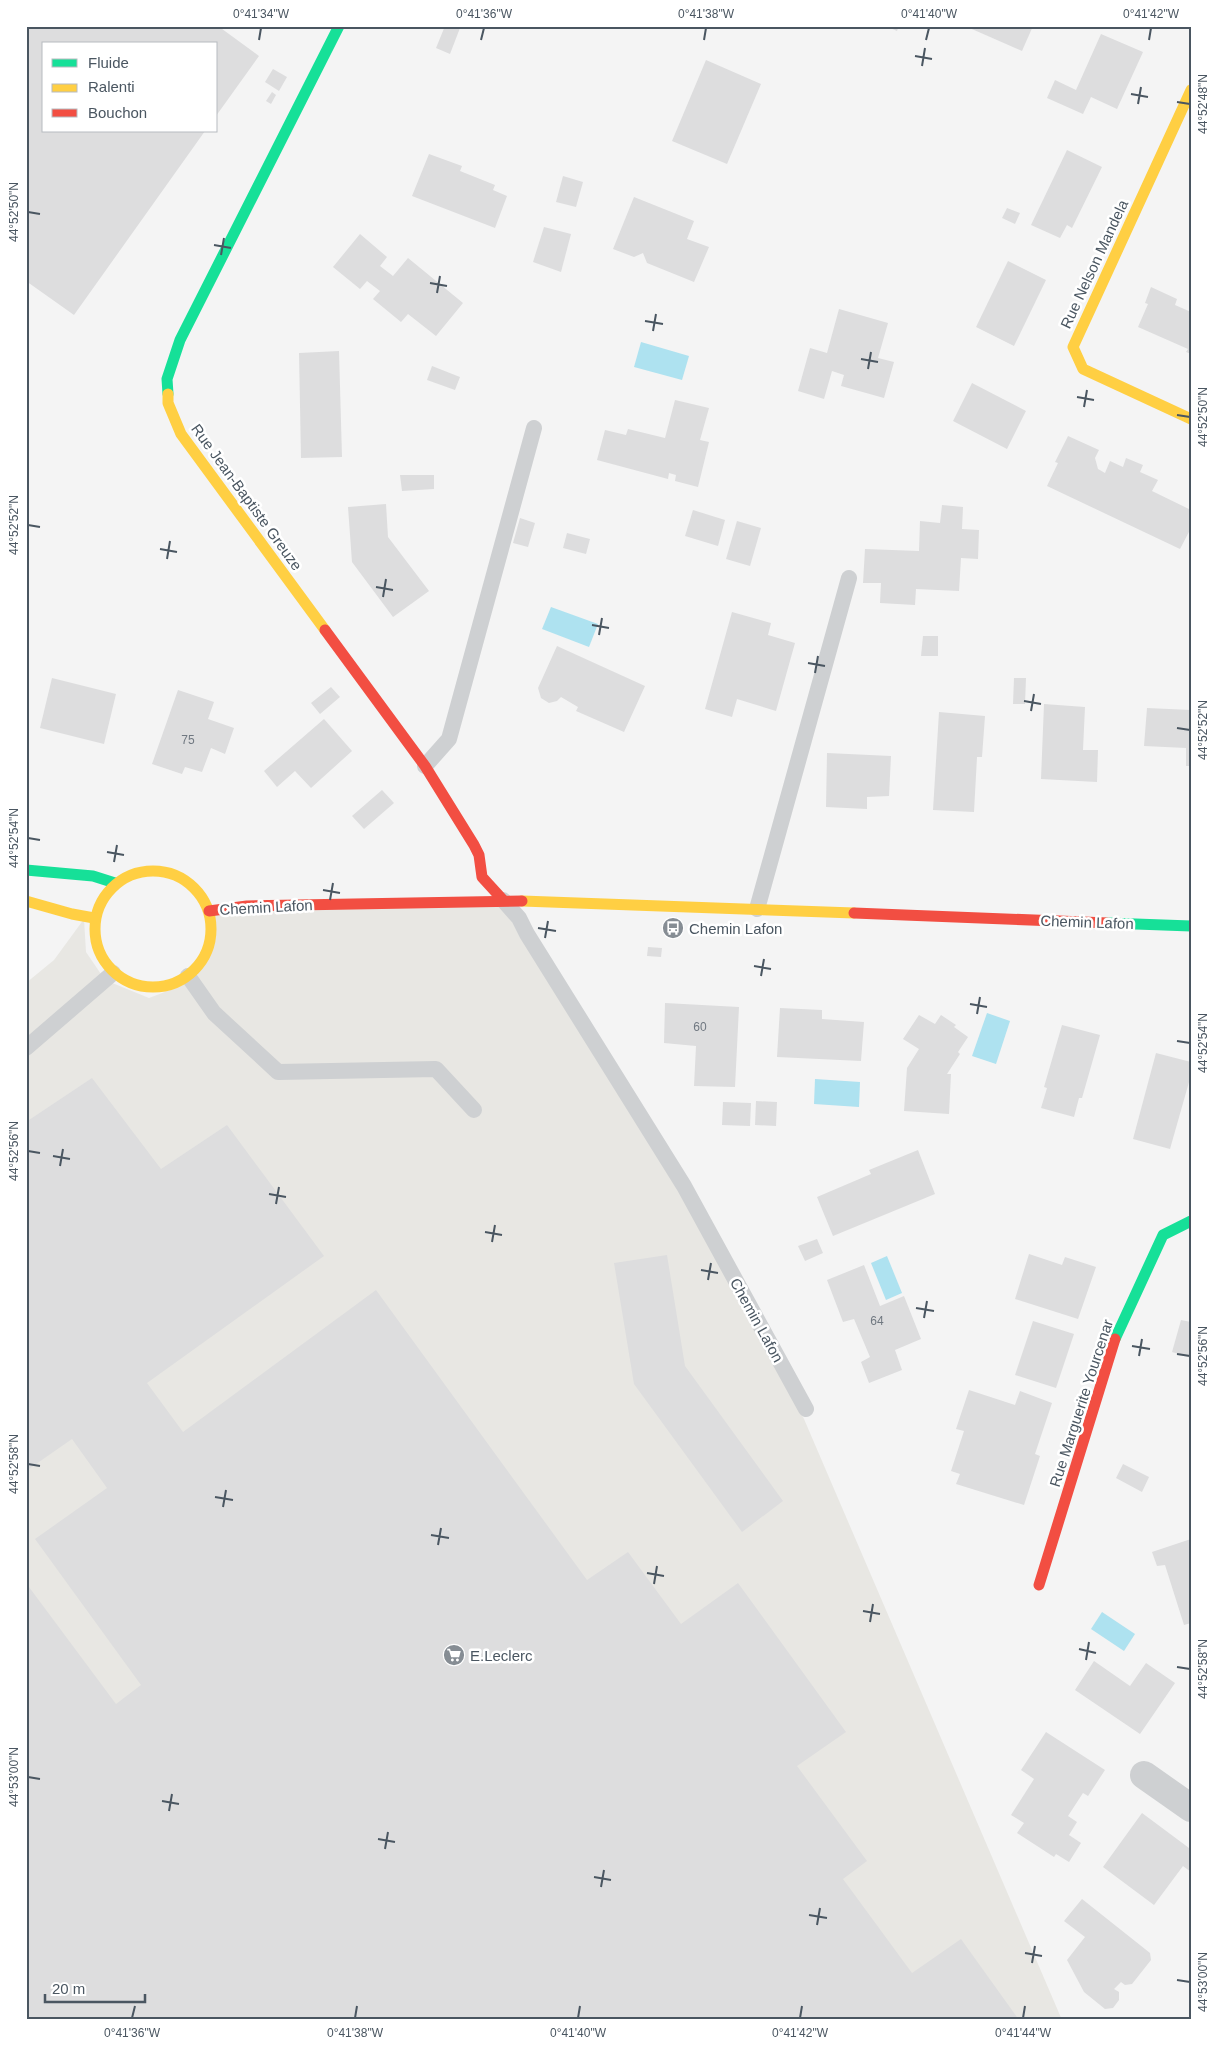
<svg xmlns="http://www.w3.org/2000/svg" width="1217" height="2046" viewBox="0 0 1217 2046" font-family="Helvetica,sans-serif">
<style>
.commercial{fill:#e8e7e3}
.water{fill:#aee2f0}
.building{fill:#ddddde}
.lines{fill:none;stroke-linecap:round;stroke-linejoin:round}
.lane{stroke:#ced0d2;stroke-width:16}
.street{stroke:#ced0d2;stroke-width:28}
.fast{stroke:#16e098;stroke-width:11}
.slow{stroke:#ffcf43;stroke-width:11}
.jam{stroke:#f24e42;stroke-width:11}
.ticks{fill:none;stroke:#4a5661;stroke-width:2}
.labels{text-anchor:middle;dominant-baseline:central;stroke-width:5;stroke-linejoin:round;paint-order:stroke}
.number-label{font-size:12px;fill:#707881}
.street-label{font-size:15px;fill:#4a5661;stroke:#fff}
.poi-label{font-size:15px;fill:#4a5661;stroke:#fff;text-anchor:start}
.neatline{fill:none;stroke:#4a5661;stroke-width:2}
.ticks-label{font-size:12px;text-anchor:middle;fill:#4a5661}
</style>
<rect width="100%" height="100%" fill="#f4f4f4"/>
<polygon class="commercial" points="501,897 682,1178 804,1419 1062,2020 26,2020 26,983 54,960 84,919 86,952 105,980 149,998 194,981 214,944 211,907"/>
<g class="water">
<polygon points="641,342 689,356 682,380 634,367"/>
<polygon points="551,607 598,624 589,647 542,629"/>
<polygon points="987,1013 1010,1021 996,1064 972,1056"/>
<polygon points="815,1079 860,1082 859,1107 814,1104"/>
<polygon points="887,1256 902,1293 886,1300 871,1263"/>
<polygon points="1102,1612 1135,1634 1124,1651 1091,1629"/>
</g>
<g class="building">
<polygon points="26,26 218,26 259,56 216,116 216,44 44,44 44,131 205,131 74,315 26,281"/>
<polygon points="445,26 460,28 450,54 436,48"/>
<polygon points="886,26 899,26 897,31"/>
<polygon points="965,26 1033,26 1022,51"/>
<polygon points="1101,34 1143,52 1117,109 1091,97 1083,114 1047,98 1055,80 1076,90"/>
<polygon points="706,60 761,84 727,164 672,141"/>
<polygon points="273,69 287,77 279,91 265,82"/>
<polygon points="272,92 276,95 271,104 266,101"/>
<polygon points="1067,150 1102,167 1072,228 1067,225 1060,238 1031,225"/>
<polygon points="429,154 462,166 460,171 495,185 493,190 507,196 495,228 412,196"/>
<polygon points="563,176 583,182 576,207 556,202"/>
<polygon points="634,197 694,221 687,239 709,247 694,282 647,263 643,253 634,257 613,249"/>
<polygon points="1007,208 1020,213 1015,224 1002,218"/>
<polygon points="544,227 571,234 561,272 533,262"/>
<polygon points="360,234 387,257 380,266 393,276 408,258 463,303 436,336 408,314 401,322 373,299 380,291 367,281 360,289 333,267"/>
<polygon points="1008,261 1046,280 1014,346 976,327"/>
<polygon points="1151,287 1177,299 1175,305 1191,312 1191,354 1186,352 1188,349 1138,327 1148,304 1145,303"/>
<polygon points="839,309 888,323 878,358 894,362 884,398 841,386 844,375 832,371 824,399 798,391 810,348 827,353"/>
<polygon points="339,351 342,457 301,458 299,353"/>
<polygon points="432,366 460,377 455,390 427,380"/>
<polygon points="972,383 1026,411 1007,449 953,421"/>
<polygon points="675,400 709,408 700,440 709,442 698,487 675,481 676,475 669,473 668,479 597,460 605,430 626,435 628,429 665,438"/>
<polygon points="1068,436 1099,450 1095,458 1098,469 1105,473 1110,461 1123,467 1126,458 1143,465 1140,472 1158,480 1152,491 1191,510 1191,528 1180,549 1047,486 1058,463 1055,462"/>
<polygon points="400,475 434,475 434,489 402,491"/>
<polygon points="386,504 388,537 429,591 393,617 352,562 348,507"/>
<polygon points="942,505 963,507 962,529 979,530 978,559 961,558 959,591 916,589 915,605 880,603 881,583 863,583 865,549 919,551 920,521 940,523"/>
<polygon points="693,510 725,520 718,546 685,536"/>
<polygon points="520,518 535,523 528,547 513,543"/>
<polygon points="737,521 761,528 750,566 726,559"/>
<polygon points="567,533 590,539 586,554 563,548"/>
<polygon points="732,612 771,623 768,635 795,643 776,711 737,699 732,717 705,709"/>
<polygon points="923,636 938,636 938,656 921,656"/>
<polygon points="557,646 645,686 624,732 576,711 578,707 561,697 557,701 549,703 541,698 538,688"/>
<polygon points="52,678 116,694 104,744 40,728"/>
<polygon points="1014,678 1026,678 1025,704 1013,704"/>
<polygon points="331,687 340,697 320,714 311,703"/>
<polygon points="178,690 214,702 208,719 234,728 225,754 211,748 202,772 185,767 182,774 152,764"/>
<polygon points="1044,704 1085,707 1083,750 1098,750 1097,782 1041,779"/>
<polygon points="1147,708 1191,710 1191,766 1186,766 1186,748 1144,746"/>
<polygon points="939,712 985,716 982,757 977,757 974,812 933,810"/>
<polygon points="324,719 352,751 311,788 295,771 277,787 264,771"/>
<polygon points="827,753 891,756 889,796 867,797 867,809 826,807"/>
<polygon points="382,790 394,803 364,829 352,816"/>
<polygon points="648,947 662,948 661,957 647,956"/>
<polygon points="665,1003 739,1007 735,1087 694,1086 696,1046 664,1043"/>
<polygon points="780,1008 822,1010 822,1019 864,1022 861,1061 777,1057"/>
<polygon points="919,1015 935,1024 941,1015 956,1025 954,1027 968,1037 958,1052 960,1054 947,1074 951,1074 949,1114 904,1111 907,1068 919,1049 903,1039"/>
<polygon points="1062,1025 1100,1035 1082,1098 1079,1098 1074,1117 1041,1108 1047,1088 1044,1087"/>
<polygon points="1156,1053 1191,1062 1191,1075 1170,1149 1133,1139"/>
<polygon points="92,1078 161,1169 227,1125 324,1256 147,1383 183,1432 376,1290 587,1580 628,1552 681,1624 738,1583 846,1732 797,1766 867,1861 843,1879 912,1973 961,1939 1019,2020 26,2020 26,1583 116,1704 141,1685 35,1539 107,1488 72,1439 26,1471 26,1122"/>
<polygon points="756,1101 777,1102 776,1126 755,1125"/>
<polygon points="723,1102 751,1103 750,1126 722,1125"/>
<polygon points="918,1150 935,1194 833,1236 817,1197 871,1174 869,1170"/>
<polygon points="817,1239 823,1253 805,1261 798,1246"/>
<polygon points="1029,1254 1062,1265 1065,1257 1096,1267 1078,1319 1015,1299"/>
<polygon points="667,1255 685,1366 783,1501 742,1532 634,1384 614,1263"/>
<polygon points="864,1265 880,1306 904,1296 921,1339 895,1350 902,1370 869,1383 861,1362 870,1357 854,1319 843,1322 827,1280"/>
<polygon points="1181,1320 1191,1322 1191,1358 1172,1352"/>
<polygon points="1033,1321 1074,1334 1056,1388 1015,1375"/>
<polygon points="969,1390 1015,1405 1020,1391 1052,1403 1035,1454 1040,1456 1024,1505 956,1484 960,1474 951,1471 964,1431 956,1429"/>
<polygon points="1123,1464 1149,1477 1142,1492 1116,1478"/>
<polygon points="1191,1539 1191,1623 1184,1625 1165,1565 1157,1566 1152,1552"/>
<polygon points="1094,1661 1130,1686 1146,1663 1175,1683 1140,1734 1075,1690"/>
<polygon points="1046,1732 1105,1770 1088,1796 1083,1793 1068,1816 1077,1822 1069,1835 1081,1843 1069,1862 1056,1854 1054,1857 1017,1833 1024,1823 1011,1815 1034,1779 1021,1770"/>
<polygon points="1142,1813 1189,1848 1191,1846 1191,1872 1183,1866 1154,1905 1103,1867"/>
<polygon points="1082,1899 1150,1953 1151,1960 1132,1984 1125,1985 1121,1982 1114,1989 1119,1992 1119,2000 1113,2008 1105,2009 1084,1992 1067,1960 1085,1937 1064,1921"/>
</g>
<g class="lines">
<g class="lane">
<polyline points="425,766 449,739 534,428"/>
<polyline points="503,900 519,918 527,934 684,1186 806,1409"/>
<polyline points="757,909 849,578"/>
<polyline points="188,976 214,1013 278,1072 436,1069 474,1110"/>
<polyline points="26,1048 113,973"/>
</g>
<polyline class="street" points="1144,1775 1191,1808"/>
<g class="fast">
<polyline points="168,394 167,379 180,340 339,26"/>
<polyline points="26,870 93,876 115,883"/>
<polyline points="1108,923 1191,926"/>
<polyline points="1115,1339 1163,1235 1191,1221"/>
</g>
<g class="slow">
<polyline points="1191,90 1073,347 1083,369 1191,419"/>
<polyline points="168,394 168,403 181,434 325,630"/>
<circle cx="153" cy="929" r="58"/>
<polyline points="26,901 72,914 94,918"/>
<polyline points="522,901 854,913"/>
</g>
<g class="jam">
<polyline points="325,630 425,766 474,845 479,855 482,877 503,900"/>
<polyline points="209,911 247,906 522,901"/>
<polyline points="854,913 1108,923"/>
<polyline points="1039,1585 1115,1339"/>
</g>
</g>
<path class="ticks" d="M 259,40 L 261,28M 481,40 L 484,28M 704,40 L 706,28M 926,40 L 929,28M 1149,40 L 1151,28M 915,56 L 932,59M 922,66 L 925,48M 1131,94 L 1148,97M 1177,102 L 1190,104M 1138,104 L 1141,87M 28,212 L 40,214M 214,245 L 231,248M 221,255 L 224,238M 430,283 L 447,286M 437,293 L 440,276M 645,321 L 663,324M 653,331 L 656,314M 861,359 L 878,362M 868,369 L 871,352M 1077,397 L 1094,400M 1084,407 L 1087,390M 1177,415 L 1190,417M 28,525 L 40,527M 160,549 L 177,552M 167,559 L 170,541M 376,587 L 393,590M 383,597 L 386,579M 592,625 L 609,628M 599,635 L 602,618M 808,663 L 825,666M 815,673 L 818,656M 1024,701 L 1041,704M 1031,711 L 1034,694M 1177,728 L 1190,730M 28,838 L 40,840M 107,852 L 124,855M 114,862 L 117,845M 323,890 L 340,893M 330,900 L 333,883M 538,928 L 556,931M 545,938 L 548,921M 754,966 L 771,969M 761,976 L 764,959M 970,1004 L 987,1007M 977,1014 L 980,997M 1177,1041 L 1190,1043M 28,1151 L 40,1153M 53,1156 L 70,1159M 60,1166 L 63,1149M 269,1194 L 286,1197M 276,1204 L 279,1187M 485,1232 L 502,1235M 492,1242 L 495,1225M 701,1270 L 718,1273M 708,1280 L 711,1263M 916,1308 L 934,1311M 924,1318 L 927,1301M 1132,1346 L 1150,1349M 1177,1354 L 1190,1356M 1139,1356 L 1142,1339M 28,1464 L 40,1466M 215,1497 L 233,1500M 223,1507 L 226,1490M 431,1535 L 449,1538M 438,1545 L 441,1528M 647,1573 L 664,1576M 654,1584 L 657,1566M 863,1611 L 880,1614M 870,1622 L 873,1604M 1079,1649 L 1096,1653M 1086,1660 L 1089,1642M 1177,1667 L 1190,1669M 28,1777 L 40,1779M 162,1801 L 179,1804M 169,1811 L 172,1794M 378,1839 L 395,1842M 385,1849 L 388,1832M 594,1877 L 611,1880M 601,1887 L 604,1870M 809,1915 L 827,1918M 817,1925 L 820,1908M 1025,1953 L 1042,1956M 1032,1963 L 1035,1946M 1177,1980 L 1190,1982M 132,2018 L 135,2006M 355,2018 L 357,2006M 578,2018 L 580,2006M 800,2018 L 802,2006M 1023,2018 L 1025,2006"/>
<defs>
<g id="bus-disc" transform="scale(1.125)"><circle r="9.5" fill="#868d94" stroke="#fff"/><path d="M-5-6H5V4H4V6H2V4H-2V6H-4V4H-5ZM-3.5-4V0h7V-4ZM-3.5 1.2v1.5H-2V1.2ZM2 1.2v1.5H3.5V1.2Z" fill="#fff"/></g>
<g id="supermarket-disc" transform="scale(1.125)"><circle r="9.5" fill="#868d94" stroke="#fff"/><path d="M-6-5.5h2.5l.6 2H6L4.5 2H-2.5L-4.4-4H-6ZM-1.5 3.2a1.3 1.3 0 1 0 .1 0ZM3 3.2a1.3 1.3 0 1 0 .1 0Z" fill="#fff"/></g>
</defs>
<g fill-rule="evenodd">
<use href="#bus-disc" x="673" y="928"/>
<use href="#supermarket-disc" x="454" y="1655"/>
</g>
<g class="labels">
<g class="number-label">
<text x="188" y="740">75</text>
<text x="700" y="1027">60</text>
<text x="877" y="1321">64</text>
</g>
<g class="street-label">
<text transform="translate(1094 264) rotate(-65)">Rue Nelson Mandela</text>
<text transform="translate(247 497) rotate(54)">Rue Jean-Baptiste Greuze</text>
<text transform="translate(266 907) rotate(-3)">Chemin Lafon</text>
<text transform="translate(1087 922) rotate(2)">Chemin Lafon</text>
<text transform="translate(757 1320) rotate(61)">Chemin Lafon</text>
<text transform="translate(1081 1403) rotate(-72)">Rue Marguerite Yourcenar</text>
</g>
<g class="poi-label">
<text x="689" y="928">Chemin Lafon</text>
<text x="470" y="1655">E.Leclerc</text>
</g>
</g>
<rect width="1217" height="2046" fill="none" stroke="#ffffff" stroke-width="55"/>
<rect x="42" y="42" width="175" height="90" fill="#ffffff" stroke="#b7bbc0"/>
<rect x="52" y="59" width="25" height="8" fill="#16e098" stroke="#b7bbc0"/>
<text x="88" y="68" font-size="15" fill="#4a5661">Fluide</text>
<rect x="52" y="84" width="25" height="8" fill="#ffcf43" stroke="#b7bbc0"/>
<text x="88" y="92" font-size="15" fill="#4a5661">Ralenti</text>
<rect x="52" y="109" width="25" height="8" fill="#f24e42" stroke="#b7bbc0"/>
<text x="88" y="118" font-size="15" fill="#4a5661">Bouchon</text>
<path d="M45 1994v8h100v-8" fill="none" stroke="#4a5661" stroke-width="2.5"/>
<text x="52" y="1994" font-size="15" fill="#4a5661" stroke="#ffffff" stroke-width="4" paint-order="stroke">20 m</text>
<rect x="28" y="28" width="1162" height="1990" class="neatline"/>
<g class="ticks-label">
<text x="261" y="18">0°41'34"W</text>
<text x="484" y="18">0°41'36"W</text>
<text x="706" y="18">0°41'38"W</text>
<text x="929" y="18">0°41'40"W</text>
<text x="1151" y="18">0°41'42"W</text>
<text transform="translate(1203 104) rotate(-90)" y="4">44°52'48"N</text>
<text transform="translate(14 212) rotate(-90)" y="4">44°52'50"N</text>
<text transform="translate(1203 417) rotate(-90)" y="4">44°52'50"N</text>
<text transform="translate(14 525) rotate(-90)" y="4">44°52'52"N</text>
<text transform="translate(1203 730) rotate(-90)" y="4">44°52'52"N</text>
<text transform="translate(14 838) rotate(-90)" y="4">44°52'54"N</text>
<text transform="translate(1203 1043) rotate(-90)" y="4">44°52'54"N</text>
<text transform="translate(14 1151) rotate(-90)" y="4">44°52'56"N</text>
<text transform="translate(1203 1356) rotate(-90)" y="4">44°52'56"N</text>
<text transform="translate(14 1464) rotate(-90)" y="4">44°52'58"N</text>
<text transform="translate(1203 1669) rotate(-90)" y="4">44°52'58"N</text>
<text transform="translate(14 1777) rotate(-90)" y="4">44°53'00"N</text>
<text transform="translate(1203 1982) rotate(-90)" y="4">44°53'00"N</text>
<text x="132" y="2037">0°41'36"W</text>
<text x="355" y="2037">0°41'38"W</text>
<text x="578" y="2037">0°41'40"W</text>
<text x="800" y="2037">0°41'42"W</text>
<text x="1023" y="2037">0°41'44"W</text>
</g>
</svg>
